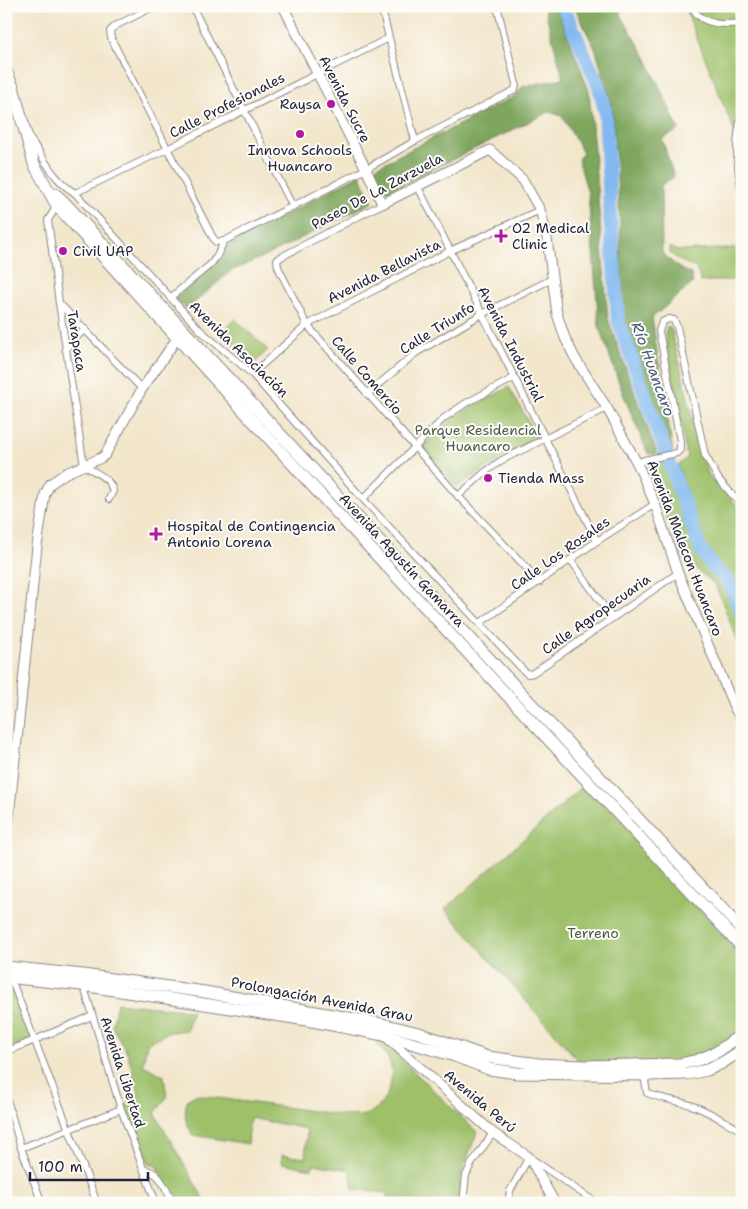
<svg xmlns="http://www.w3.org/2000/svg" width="748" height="1209" viewBox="0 0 748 1209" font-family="'Shantell Sans',sans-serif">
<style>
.green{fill:#9dc069;stroke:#607152}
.forest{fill:#7ea65d;stroke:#50644c}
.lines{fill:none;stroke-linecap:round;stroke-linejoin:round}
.river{stroke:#82b9f1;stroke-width:14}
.street-casing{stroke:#8a8483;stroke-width:8}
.secondary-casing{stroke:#8a8483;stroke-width:11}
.highway-casing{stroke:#8a8483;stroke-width:13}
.street{stroke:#fff;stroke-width:6}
.secondary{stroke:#fff;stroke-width:9}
.highway{stroke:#fff;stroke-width:11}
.poi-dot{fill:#b5179e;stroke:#fdfcf7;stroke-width:2}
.labels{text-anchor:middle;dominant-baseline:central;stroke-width:4;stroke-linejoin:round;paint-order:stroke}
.street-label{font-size:14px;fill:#22223b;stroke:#fdfcf7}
.poi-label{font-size:14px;fill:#22223b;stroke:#fdfcf7;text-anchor:start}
.park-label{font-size:14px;fill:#4d594b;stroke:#fdfcf7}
.water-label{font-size:15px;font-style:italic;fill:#44577b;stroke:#fdfcf7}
</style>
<rect width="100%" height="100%" fill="#fdfcf7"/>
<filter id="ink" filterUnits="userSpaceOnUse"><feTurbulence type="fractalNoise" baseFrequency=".02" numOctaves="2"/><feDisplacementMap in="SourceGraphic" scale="10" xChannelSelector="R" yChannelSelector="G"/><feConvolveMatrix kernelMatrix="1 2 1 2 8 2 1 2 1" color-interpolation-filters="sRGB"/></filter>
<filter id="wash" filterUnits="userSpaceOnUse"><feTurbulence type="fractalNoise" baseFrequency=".0096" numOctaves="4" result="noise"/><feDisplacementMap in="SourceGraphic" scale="20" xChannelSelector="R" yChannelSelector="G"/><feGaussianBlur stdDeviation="1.12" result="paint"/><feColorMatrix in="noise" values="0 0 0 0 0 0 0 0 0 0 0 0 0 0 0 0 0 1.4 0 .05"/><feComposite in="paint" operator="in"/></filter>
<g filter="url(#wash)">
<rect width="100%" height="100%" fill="#f2e6cb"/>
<g class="green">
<polygon points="684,6 732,6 738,54 742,61 742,106 737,118 735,133"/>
<polygon points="670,247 678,251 742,248 742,279 701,282 696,268 679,260 670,253"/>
<polygon points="235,319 268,350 254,364 221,333"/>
<polygon points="667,326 671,328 701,453 709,476 742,511 742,595 735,580 718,564 704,547 678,465 687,458 665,335"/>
<polygon points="509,387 537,437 457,487 422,447 454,417"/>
<polygon points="665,463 699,555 724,582 736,604 742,624 742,652 715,584 683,559 647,470 650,466"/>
<polygon points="588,782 742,958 742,1029 714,1053 680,1064 583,1066 445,909"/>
<polygon points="6,978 8,978 34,1041 6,1052"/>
<polygon points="117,1003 192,1011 187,1030 167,1033 147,1043 143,1065 164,1076 167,1097 155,1113 206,1203 178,1203 155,1164 149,1164 126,1105 139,1093 127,1052 112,1027"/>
<path d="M 375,1041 L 383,1042 L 477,1132 L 462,1172 L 457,1203 L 389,1203 L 386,1193 L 353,1189 L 350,1170 L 314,1164 L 312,1169 L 282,1163 L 282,1155 L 305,1158 L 307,1129 L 250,1118 L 248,1144 L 193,1135 C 185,1123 183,1113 188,1099 L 196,1095 L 349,1116 C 354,1115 360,1116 365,1115 C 384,1108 394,1087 391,1067 C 390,1058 381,1048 375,1041 Z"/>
</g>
<g class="forest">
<polygon points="544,6 556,6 589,90 608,319 657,454 648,454 623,394 599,326 588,193 578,159 583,153 562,116 549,112 389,191 382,187 374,168 517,95 522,87 563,78"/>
<polygon points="574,6 620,6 621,15 646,57 679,130 662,139 674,177 661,185 662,253 679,268 691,274 693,283 652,318 673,453 670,454 625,324 621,305 620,221 612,105 596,51"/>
<polygon points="360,174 373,202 268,255 231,271 187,309 174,299 223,255 228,245"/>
</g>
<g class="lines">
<polyline class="river" points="563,6 599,87 605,111 611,227 618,320 700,548 712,566 728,581 742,612"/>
</g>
</g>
<g filter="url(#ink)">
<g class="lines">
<g class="street-casing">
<g id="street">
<polyline points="155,6 115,26 110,31 111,38 212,236 216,242 224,241"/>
<polyline points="192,6 293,207"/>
<polyline points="381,6 415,141"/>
<path d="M 694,6 L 693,9 C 703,26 725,25 742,23"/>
<path d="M 742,115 C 734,142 737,166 742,193"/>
<path d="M 30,139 C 45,159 53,180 75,193 L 201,331 L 252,374 L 363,499 L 525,672 L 528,674 L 533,673 L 678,573"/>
<polyline points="417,185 597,541"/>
<polyline points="75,193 167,149 389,38"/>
<polyline points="382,204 281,257 277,260 278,267 307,325 458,496 540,582"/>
<path d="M 57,206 L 48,220 L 59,303 L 84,466 C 95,472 110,478 113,491 L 109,499"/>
<polyline points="170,298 211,264 217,256 224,241 366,169 415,141 515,90 516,84 497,6"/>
<polyline points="59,303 142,389"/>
<polyline points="65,349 85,329"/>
<polyline points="252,374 307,325 450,251 540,210"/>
<polyline points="367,394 416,353 482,314 552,279"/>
<polyline points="637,463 644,460 677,453 680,450 680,441 659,331 662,322 669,319 674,320 677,327 705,455 719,480 742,505"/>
<polyline points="458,496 484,473 502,460 607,408"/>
<polyline points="363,499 444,418 466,403 514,378"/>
<polyline points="571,560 612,618"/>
<polyline points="480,623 597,541 655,504"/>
<polyline points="10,976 97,1203"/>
<polyline points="83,984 121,1109 156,1203"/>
<polyline points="6,1052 92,1016"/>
<path d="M 644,1075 L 647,1093 C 662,1100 680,1100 696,1107 C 712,1113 727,1123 742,1131"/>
<polyline points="6,1096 21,1148 42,1203"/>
<polyline points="21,1148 121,1109"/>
<path d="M 144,1170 C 160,1170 166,1190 173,1203"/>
<polyline points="463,1203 466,1175 472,1163 493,1133"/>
<polyline points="508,1203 510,1191 529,1157 589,1198 599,1203"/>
</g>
</g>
<g class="secondary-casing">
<g id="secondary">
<polyline points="283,6 366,169 382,204 490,150 523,180 540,210 546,231 557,314 565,338 575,358 607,408 637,463 655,504 678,573 735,709 742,720"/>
<polyline points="6,846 37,546 45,494 50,484 66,473 101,458 105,455 142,389 180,334"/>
<polyline points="385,1036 493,1133 529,1157 555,1203"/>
</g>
</g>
<g class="highway-casing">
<g id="highway">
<polyline points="6,71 13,87 34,164 57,206 327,502 742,947"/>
<polyline points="55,194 63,201 742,930"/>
<polyline points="6,967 83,975 205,992 382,1024 419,1033 487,1057 539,1064 583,1066 680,1064 698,1060 717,1052 742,1034"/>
<polyline points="6,977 82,985 307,1020 384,1035 455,1056 489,1069 517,1073 646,1075 688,1074 707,1070 722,1063 742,1050"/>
</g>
</g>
<use href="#street" class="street"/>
<use href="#secondary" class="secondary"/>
<use href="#highway" class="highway"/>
</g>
</g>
<g class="poi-dot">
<circle cx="331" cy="104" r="5"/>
<circle cx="300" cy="134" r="5"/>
<path d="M498.5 228.5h5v5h5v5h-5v5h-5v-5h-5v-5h5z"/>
<circle cx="63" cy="251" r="5"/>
<circle cx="488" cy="478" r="5"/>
<path d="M153.5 526.5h5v5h5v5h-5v5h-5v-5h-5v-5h5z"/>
</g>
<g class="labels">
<g class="street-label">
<text transform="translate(345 99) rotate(63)">Avenida Sucre</text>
<text transform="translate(227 105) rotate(-27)">Calle Profesionales</text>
<text transform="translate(377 191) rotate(-28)">Paseo De La Zarzuela</text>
<text transform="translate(384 271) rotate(-27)">Avenida Bellavista</text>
<text transform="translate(437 328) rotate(-32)">Calle Triunfo</text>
<text transform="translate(77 341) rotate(81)">Tarapaca</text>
<text transform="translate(511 344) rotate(63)">Avenida Industrial</text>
<text transform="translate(239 349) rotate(44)">Avenida Asociación</text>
<text transform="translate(367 375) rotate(49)">Calle Comercio</text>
<text transform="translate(685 548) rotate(69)">Avenida Malecon Huancaro</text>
<text transform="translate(560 553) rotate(-35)">Calle Los Rosales</text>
<text transform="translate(402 560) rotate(47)">Avenida Agustín Gamarra</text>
<text transform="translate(596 614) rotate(-35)">Calle Agropecuaria</text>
<text transform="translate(322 999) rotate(11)">Prolongación Avenida Grau</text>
<text transform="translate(123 1072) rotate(72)">Avenida Libertad</text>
<text transform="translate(480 1101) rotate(40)">Avenida Perú</text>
</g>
<g class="poi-label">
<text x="321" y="104" text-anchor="end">Raysa</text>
<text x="300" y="150" text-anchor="middle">Innova Schools<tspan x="300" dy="16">Huancaro</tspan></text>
<text x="512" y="228">O2 Medical<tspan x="512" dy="16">Clinic</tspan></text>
<text x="73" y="251">Civil UAP</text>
<text x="498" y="478">Tienda Mass</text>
<text x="167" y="526">Hospital de Contingencia<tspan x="167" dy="16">Antonio Lorena</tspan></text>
</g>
<g class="park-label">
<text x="478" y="430">Parque Residencial<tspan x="478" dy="16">Huancaro</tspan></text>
<text x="593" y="933">Terreno</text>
</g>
<g class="water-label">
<text transform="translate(653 369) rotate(70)">Río Huancaro</text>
</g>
</g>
<rect width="748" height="1209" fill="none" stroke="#fdfcf7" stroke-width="25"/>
<path d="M30 1172v8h118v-8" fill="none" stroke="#22223b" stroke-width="2.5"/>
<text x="38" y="1172" font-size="15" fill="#22223b" stroke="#fdfcf7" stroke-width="4" paint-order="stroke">100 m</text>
</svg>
